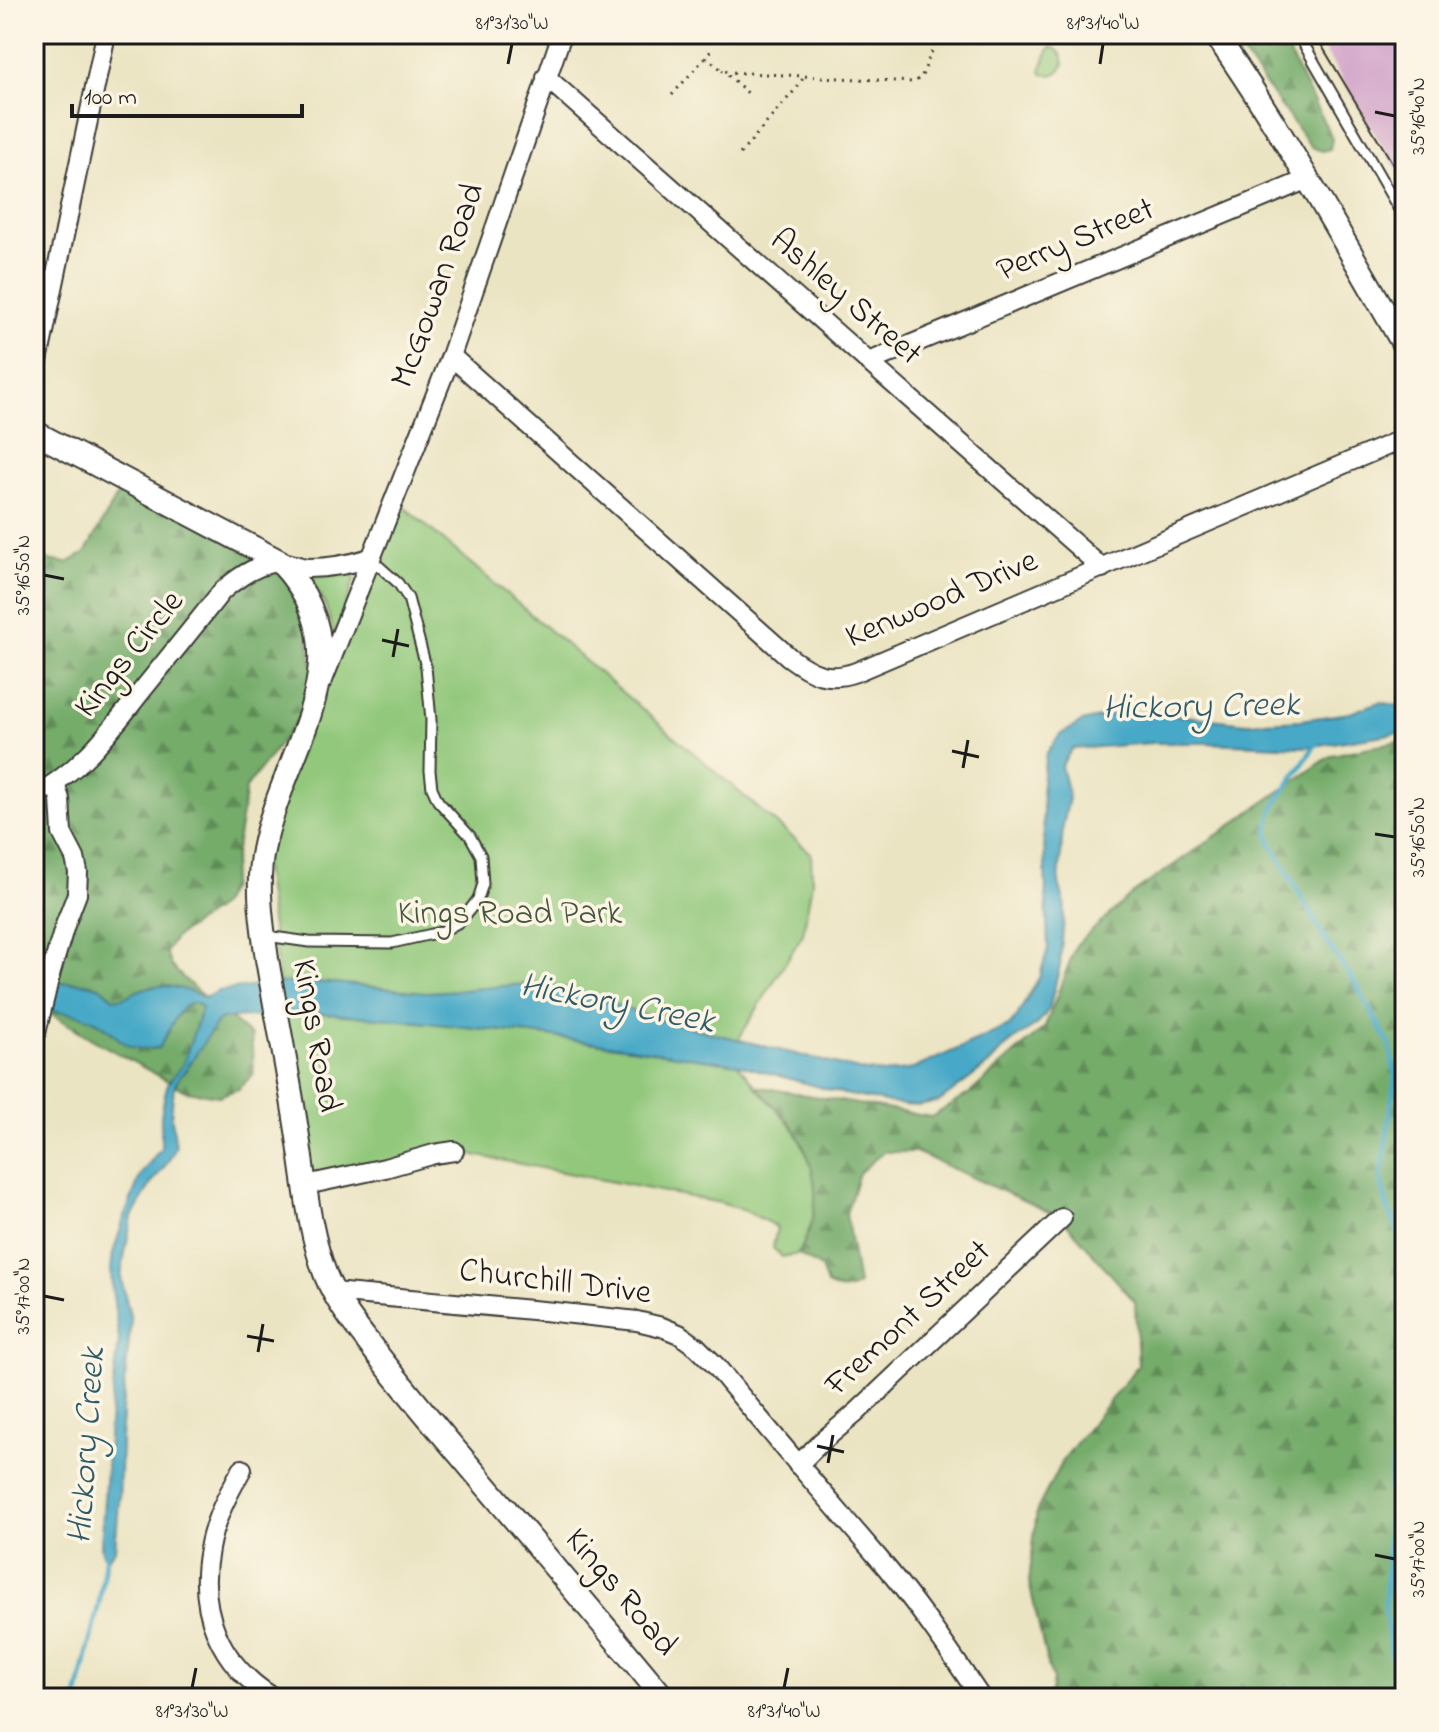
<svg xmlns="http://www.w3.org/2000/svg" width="1439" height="1732" viewBox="0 0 1439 1732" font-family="'Indie Flower',sans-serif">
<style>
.green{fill:#92c87b;stroke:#57724c;stroke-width:2}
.forest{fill:url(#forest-firs);stroke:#486444;stroke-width:2}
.water{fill:#47a9c7;stroke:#326272;stroke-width:2}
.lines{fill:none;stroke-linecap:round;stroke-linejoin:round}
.stream{stroke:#47a9c7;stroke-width:5}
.building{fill:#d3a7cb}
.service-casing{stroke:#3b3a35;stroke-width:13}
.minor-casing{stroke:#3b3a35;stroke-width:22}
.tertiary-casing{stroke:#3b3a35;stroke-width:26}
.path{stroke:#3b3a35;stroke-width:3;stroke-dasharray:2 6;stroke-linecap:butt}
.service{stroke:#fff;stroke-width:9}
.minor{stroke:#fff;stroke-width:18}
.tertiary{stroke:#fff;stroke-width:22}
.ticks{fill:none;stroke:#1c1c1c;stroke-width:3}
.labels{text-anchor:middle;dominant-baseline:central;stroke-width:7;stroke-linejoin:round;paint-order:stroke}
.street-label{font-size:34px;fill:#1c1c1c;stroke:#fcf5e5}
.park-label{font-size:34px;fill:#45583d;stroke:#fcf5e5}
.water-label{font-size:36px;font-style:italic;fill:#2f5b69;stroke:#fcf5e5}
.neatline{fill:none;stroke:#1c1c1c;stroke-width:3}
.ticks-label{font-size:20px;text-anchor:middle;fill:#1c1c1c}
</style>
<defs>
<pattern id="forest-firs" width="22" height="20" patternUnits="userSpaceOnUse" patternTransform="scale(2)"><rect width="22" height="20" fill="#75ac6b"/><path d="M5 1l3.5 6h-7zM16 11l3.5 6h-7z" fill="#5f8b57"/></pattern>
</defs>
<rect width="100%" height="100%" fill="#fcf5e5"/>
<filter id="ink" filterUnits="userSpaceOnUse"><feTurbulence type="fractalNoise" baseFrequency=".0125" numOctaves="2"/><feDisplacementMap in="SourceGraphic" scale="16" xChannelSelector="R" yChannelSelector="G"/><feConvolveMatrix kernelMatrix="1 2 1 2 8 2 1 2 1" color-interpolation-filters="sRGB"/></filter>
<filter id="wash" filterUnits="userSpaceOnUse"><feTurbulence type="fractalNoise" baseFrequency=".006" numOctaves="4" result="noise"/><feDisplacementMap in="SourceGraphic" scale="32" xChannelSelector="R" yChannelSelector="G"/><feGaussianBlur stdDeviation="1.8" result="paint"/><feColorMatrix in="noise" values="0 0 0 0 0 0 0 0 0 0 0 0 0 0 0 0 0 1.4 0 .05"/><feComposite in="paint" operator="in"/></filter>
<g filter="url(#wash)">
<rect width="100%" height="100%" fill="#ebe4c3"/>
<g class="green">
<path d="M 1051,47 C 1060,49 1063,55 1064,64 C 1060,73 1052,77 1042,74 L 1041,70 L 1049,49 Z"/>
<polygon points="395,499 811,853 812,882 803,934 738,1040 737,1064 796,1131 814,1171 816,1209 809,1236 798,1254 782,1257 773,1248 777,1227 746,1211 721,1203 454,1151 306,1185 262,852"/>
<polygon points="357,571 335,636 325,604 309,578"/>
</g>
<g class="forest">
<polygon points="1228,34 1279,34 1332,138 1330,149 1322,151 1311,147"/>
<polygon points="126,480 301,586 317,694 246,788 230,887 220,906 175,938 166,952 171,966 196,990 251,1036 254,1073 239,1089 219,1096 186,1091 95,1041 40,1007 34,1031 34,558 67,563 85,553"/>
<path d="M 1399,741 L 1405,742 L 1405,1698 L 1041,1698 L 1051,1692 L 1053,1680 L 1047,1663 L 1029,1582 L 1037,1510 L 1062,1461 L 1138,1365 L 1135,1302 L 1062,1218 L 916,1152 L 883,1152 L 859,1173 L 846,1214 L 858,1285 C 847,1293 839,1291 827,1285 L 821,1268 L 798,1254 C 822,1213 820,1174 797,1134 C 787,1116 769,1101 755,1086 L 931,1117 L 970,1093 L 1045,1027 L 1076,945 L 1132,894 L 1332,755 Z"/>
</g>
<path class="water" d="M 1379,702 L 1405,707 L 1405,732 L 1306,747 L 1207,743 L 1152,743 L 1072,749 L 1061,766 L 1069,798 L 1063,825 L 1059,884 L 1065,904 L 1060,966 L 1049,1009 L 1038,1024 L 1017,1038 L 1003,1049 L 989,1064 L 940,1101 L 920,1106 L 901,1105 L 844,1094 L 737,1064 L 548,1036 L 391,1019 L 307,1012 L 222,1019 L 217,1022 L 185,1071 L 179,1077 L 174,1088 L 172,1105 L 172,1119 L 176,1147 L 168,1162 L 151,1184 L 132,1217 L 123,1263 L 121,1278 L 131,1320 L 122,1411 L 119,1503 L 115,1549 L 106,1560 L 102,1552 L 101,1545 L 109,1422 L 119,1340 L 112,1289 L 111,1269 L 113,1253 L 125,1215 L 141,1174 L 161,1148 L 161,1116 L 165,1094 L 168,1083 L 183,1064 L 202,1007 C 182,990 169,1034 159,1048 C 117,1054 121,1031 91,1019 C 74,1012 52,1011 34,1010 L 34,984 C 59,983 96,976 113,998 C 126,1000 132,992 143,989 C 162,982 189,989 205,998 L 218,991 L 290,982 L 334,983 L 425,992 L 463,990 L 524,984 L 554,986 L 595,997 L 649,1017 L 859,1070 L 885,1073 L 913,1069 L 1009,1026 L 1016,1018 L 1040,976 L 1048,948 L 1042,781 L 1046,754 L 1060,735 L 1082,722 L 1114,714 L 1157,713 L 1247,723 L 1300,720 L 1350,713 Z"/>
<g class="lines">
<g class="stream">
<polyline points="1318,741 1276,803 1271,814 1268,831 1271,843 1328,944 1355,983 1390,1045 1395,1077 1381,1179 1387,1206 1398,1231 1404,1268 1404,1340 1402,1380 1390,1486 1385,1607 1397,1698"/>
<polyline points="77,1698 100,1598 106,1554"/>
</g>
</g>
<g id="blocks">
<polygon class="building" points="1343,34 1405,34 1405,184 1322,46"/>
</g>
</g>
<g filter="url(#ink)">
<use href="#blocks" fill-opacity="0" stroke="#3b3a35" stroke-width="2"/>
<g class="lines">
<g class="service-casing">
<g id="service">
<polyline points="1298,34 1405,220"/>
<polyline points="266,936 309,942 392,943 441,932 461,921 478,899 483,884 481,856 470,836 438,801 432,788 430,771 431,720 426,667 408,598 398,583 370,558"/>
</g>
</g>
<g class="minor-casing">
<g id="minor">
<polyline points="546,77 1102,568"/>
<path d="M 451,356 L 789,657 C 812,674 828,682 856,672 L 1405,438"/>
<polyline points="869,362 1308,179"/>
<polyline points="34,380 106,34"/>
<polyline points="323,680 451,356 562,34"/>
<path d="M 34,796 C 84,768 109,732 144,688 C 170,656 196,624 222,591 C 236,579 257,564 277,562 C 286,561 297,567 308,568 C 328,568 351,564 370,558"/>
<polyline points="34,1041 51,972 65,925 77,894 78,872 75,858 62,833 60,799 55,784"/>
<polyline points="306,1185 385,1168 434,1154 454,1151"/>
<path d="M 333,1292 L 554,1312 L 637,1321 L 662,1327 L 679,1334 L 697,1347 L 716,1366 C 768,1430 822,1492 875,1554 C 914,1599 948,1649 981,1698"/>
<polyline points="798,1465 820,1443 856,1413 1062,1218"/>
<path d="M 242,1469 C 228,1494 214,1520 209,1549 C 197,1611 220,1665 274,1698"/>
</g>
</g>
<g class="tertiary-casing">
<g id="tertiary">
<path d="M 1215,34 C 1285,134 1344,242 1405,347"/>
<path d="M 34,432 L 279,561 C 371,657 283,748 263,850 C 256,885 262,924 267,959 C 277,1018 289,1077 298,1137 C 305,1183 309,1232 326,1276 C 336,1301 354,1324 371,1346 C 396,1379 422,1410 448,1441 C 521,1527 593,1612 664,1698"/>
</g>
</g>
<g class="path">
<polyline points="1319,34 1324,42"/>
<polyline points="706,57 722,70 729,72 913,82 921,78 939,34"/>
<polyline points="722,70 749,94"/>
<polyline points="672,95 711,51"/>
<polyline points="740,154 800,84 804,76"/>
</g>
<use href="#service" class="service"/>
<use href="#minor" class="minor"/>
<use href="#tertiary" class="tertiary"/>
</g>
</g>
<path class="ticks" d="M 508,64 L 512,44M 1100,64 L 1103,44M 1375,112 L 1395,116M 44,575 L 64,579M 382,640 L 409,646M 393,657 L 398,629M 952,751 L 979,757M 963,768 L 968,740M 1375,834 L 1395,837M 44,1296 L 64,1300M 247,1336 L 274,1341M 258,1352 L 263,1324M 817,1446 L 844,1452M 828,1463 L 833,1435M 1375,1555 L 1395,1559M 192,1688 L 196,1668M 784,1688 L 788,1668"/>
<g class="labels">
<g class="street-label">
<text transform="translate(1076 241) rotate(-23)">Perry Street</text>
<text transform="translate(439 286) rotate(-70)">McGowan Road</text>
<text transform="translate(845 298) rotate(41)">Ashley Street</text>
<text transform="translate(942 600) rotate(-23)">Kenwood Drive</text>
<text transform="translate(130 655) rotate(-51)">Kings Circle</text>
<text transform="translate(315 1036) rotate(80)">Kings Road</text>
<text transform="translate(555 1283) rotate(7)">Churchill Drive</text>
<text transform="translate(909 1319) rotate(-43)">Fremont Street</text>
<text transform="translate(620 1593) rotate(50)">Kings Road</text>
</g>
<g class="park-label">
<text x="510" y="915">Kings Road Park</text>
</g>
<g class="water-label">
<text transform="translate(1201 708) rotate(-1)">Hickory Creek</text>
<text transform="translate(617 1005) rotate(11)">Hickory Creek</text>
<text transform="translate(88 1446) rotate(-86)">Hickory Creek</text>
</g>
</g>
<rect width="1439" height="1732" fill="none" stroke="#fcf5e5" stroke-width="88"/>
<path d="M72 104v12h230v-12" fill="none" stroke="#1c1c1c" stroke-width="4"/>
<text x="84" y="104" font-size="24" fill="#1c1c1c" stroke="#fcf5e5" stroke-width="6" paint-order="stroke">100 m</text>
<rect x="44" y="44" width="1351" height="1644" class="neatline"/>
<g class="ticks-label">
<text x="512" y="29">81°31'30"W</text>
<text x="1103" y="29">81°31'40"W</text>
<text transform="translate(1417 116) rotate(-90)" y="7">35°16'40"N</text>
<text transform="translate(22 575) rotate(-90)" y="7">35°16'50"N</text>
<text transform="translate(1417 837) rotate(-90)" y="7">35°16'50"N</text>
<text transform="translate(22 1296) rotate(-90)" y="7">35°17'00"N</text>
<text transform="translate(1417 1559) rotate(-90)" y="7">35°17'00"N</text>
<text x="192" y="1717">81°31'30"W</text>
<text x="784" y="1717">81°31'40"W</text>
</g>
</svg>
